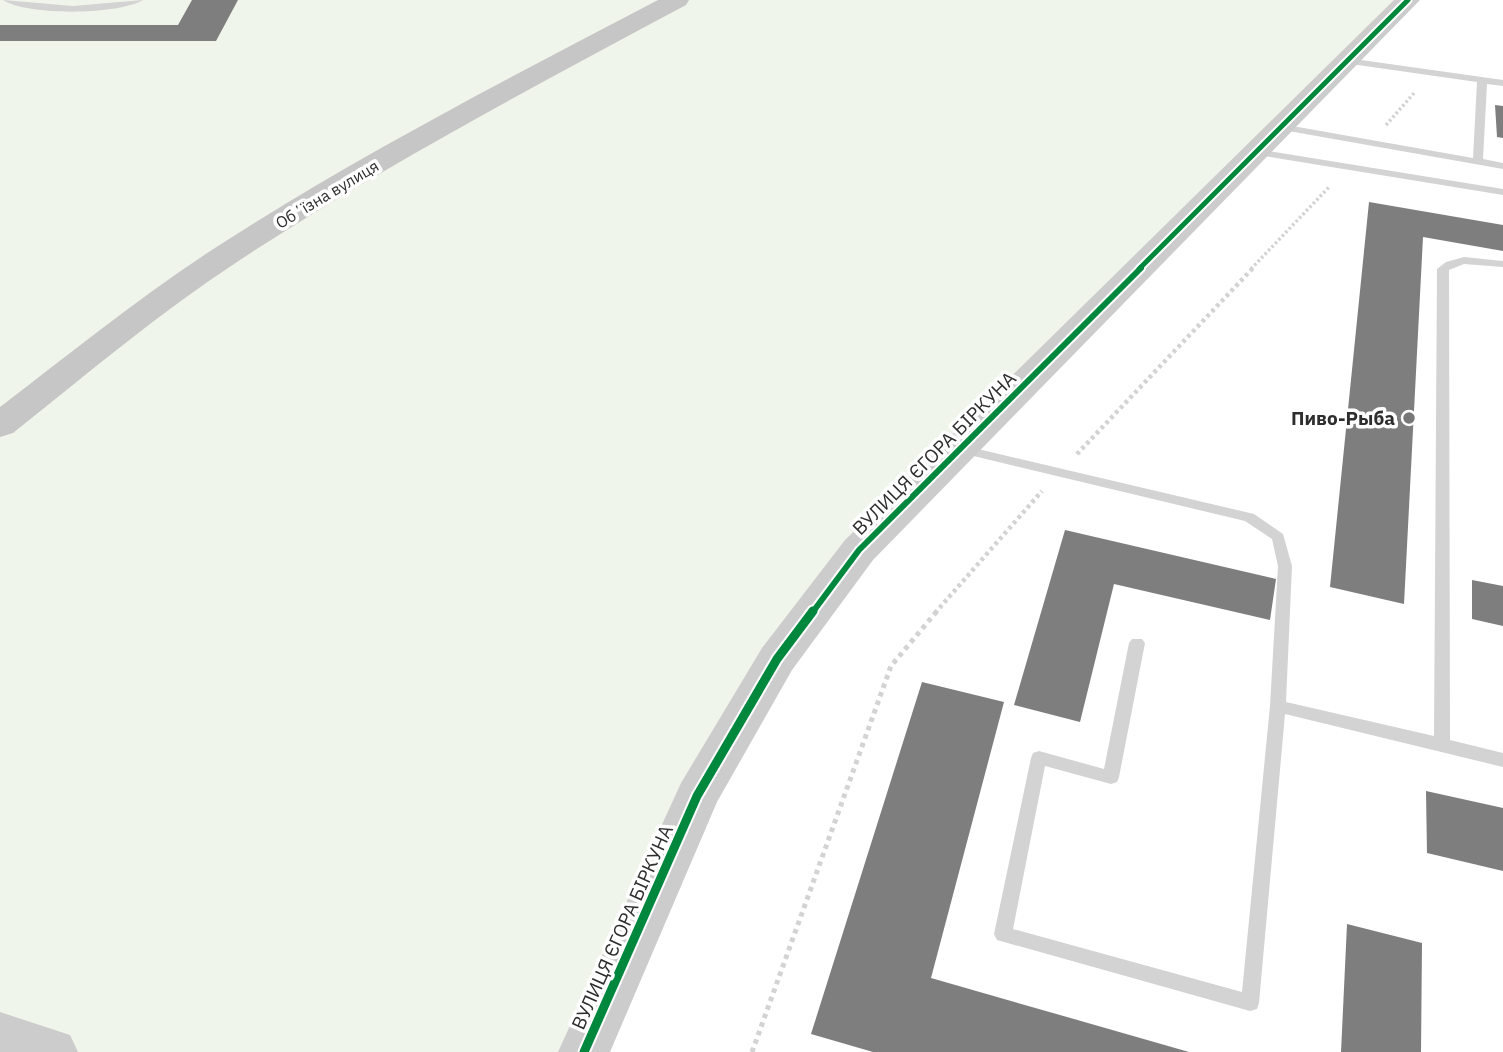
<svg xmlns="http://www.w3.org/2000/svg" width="1503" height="1052" viewBox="0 0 1503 1052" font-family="'IBM Plex Sans',sans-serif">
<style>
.green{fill:#f0f5eb}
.building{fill:#7e7e7e}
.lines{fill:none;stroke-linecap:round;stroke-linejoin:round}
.path-far2{stroke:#d3d3d3;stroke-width:3.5;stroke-dasharray:2.5 2.5;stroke-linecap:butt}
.path-far1{stroke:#d3d3d3;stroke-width:4.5;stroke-dasharray:3.5 3.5;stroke-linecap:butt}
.path{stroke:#d3d3d3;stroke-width:5;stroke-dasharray:4.5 4.5;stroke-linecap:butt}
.lane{fill:#d3d3d3;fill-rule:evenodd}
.secondary{fill:#ccc;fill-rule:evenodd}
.primary{fill:#c6c6c6;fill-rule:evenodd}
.cycleway-far2-casing{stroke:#fff;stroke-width:9}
.cycleway-far1-casing{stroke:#fff;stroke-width:10}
.cycleway-casing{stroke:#fff;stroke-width:13}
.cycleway-far2{stroke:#00873e;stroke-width:5}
.cycleway-far1{stroke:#00873e;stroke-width:6}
.cycleway{stroke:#00873e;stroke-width:9}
.poi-dot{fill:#777;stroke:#fff;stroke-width:2.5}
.labels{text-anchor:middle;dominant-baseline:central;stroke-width:7;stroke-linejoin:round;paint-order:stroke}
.far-street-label{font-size:16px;fill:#2e2e2e;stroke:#fff}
.poi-label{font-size:19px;font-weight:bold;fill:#2e2e2e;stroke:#fff;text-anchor:end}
.street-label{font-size:19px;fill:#2e2e2e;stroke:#fff}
</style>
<rect width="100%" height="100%" fill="#fff"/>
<polygon class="green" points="0,0 1408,0 777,659 583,1052 52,1052 0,1036"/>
<g class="building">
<polygon points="192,0 238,0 216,41 0,41 0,25 178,25"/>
<polygon points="1495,105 1503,106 1503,138 1497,137"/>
<polygon points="1369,202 1503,225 1503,251 1423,237 1404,604 1330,587"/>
<polygon points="1065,530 1276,579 1270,620 1114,584 1080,722 1014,705"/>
<polygon points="1472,580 1503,586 1503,626 1472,619"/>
<polygon points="922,682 1004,702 931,978 1189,1052 873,1052 811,1034"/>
<polygon points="1426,791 1503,808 1503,871 1427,853"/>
<polygon points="1347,924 1422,943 1421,1052 1341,1052"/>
</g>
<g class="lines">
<g class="path-far2">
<polyline points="1386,125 1415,92"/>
<polyline points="1251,269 1330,186"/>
</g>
<g class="path-far1">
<polyline points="1077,454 1253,268"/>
<polyline points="935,613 1042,491"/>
</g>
<polyline class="path" points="752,1052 891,666 937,611"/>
<g class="lane">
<path d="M 3,0 L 73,6 L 143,0 C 118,15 28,16 3,0 Z"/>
<polygon points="1347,58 1503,80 1503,86 1487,84 1483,159 1503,163 1503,169 1277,129 1276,127 1281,124 1473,158 1477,82 1344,63 1342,61"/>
<polygon points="1256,149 1503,189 1503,195 1252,154 1252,150"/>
<polygon points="1464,257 1503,261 1503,267 1464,264 1449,270 1450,740 1503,753 1503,767 1285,714 1259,1003 1257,1009 1250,1011 997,940 994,934 1031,758 1033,753 1039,751 1104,769 1129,643 1132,639 1142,639 1145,643 1119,777 1117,782 1111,784 1045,766 1013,929 1242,992 1270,706 1278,566 1272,539 1245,521 961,453 954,449 956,446 961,445 1254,514 1283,534 1292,566 1286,702 1434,736 1437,269 1446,262"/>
</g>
<g class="secondary">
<polygon points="1394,0 1420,0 873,560 792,670 717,802 610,1052 558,1052 681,783 762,648 845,540"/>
<polygon points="0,1012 70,1035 78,1052 0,1052"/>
</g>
<path class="primary" d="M 658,0 L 689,0 L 686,5 C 535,86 383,166 240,260 C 160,312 87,374 13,433 L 0,437 L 0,407 C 72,352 142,295 218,246 C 359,155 509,78 658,0 Z"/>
<g class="cycleway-far2-casing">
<polyline id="cycleway-far2" points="1139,269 1408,0"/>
</g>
<g class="cycleway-far1-casing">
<polyline id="cycleway-far1" points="812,613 859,550 1141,268"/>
</g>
<g class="cycleway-casing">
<polyline id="cycleway" points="584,1052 697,796 777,659 813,611"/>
</g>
<use href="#cycleway-far2" class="cycleway-far2"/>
<use href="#cycleway-far1" class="cycleway-far1"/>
<use href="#cycleway" class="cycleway"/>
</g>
<circle class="poi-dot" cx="1409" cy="418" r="7"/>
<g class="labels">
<g class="far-street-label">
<text transform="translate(327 194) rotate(-31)">Обʼїзна вулиця</text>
</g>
<g class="poi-label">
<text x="1395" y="418">Пиво-Рыба</text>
</g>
<g class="street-label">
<text transform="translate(934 453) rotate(-45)">ВУЛИЦЯ ЄГОРА БІРКУНА</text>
<text transform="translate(622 927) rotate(-66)">ВУЛИЦЯ ЄГОРА БІРКУНА</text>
</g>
</g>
</svg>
